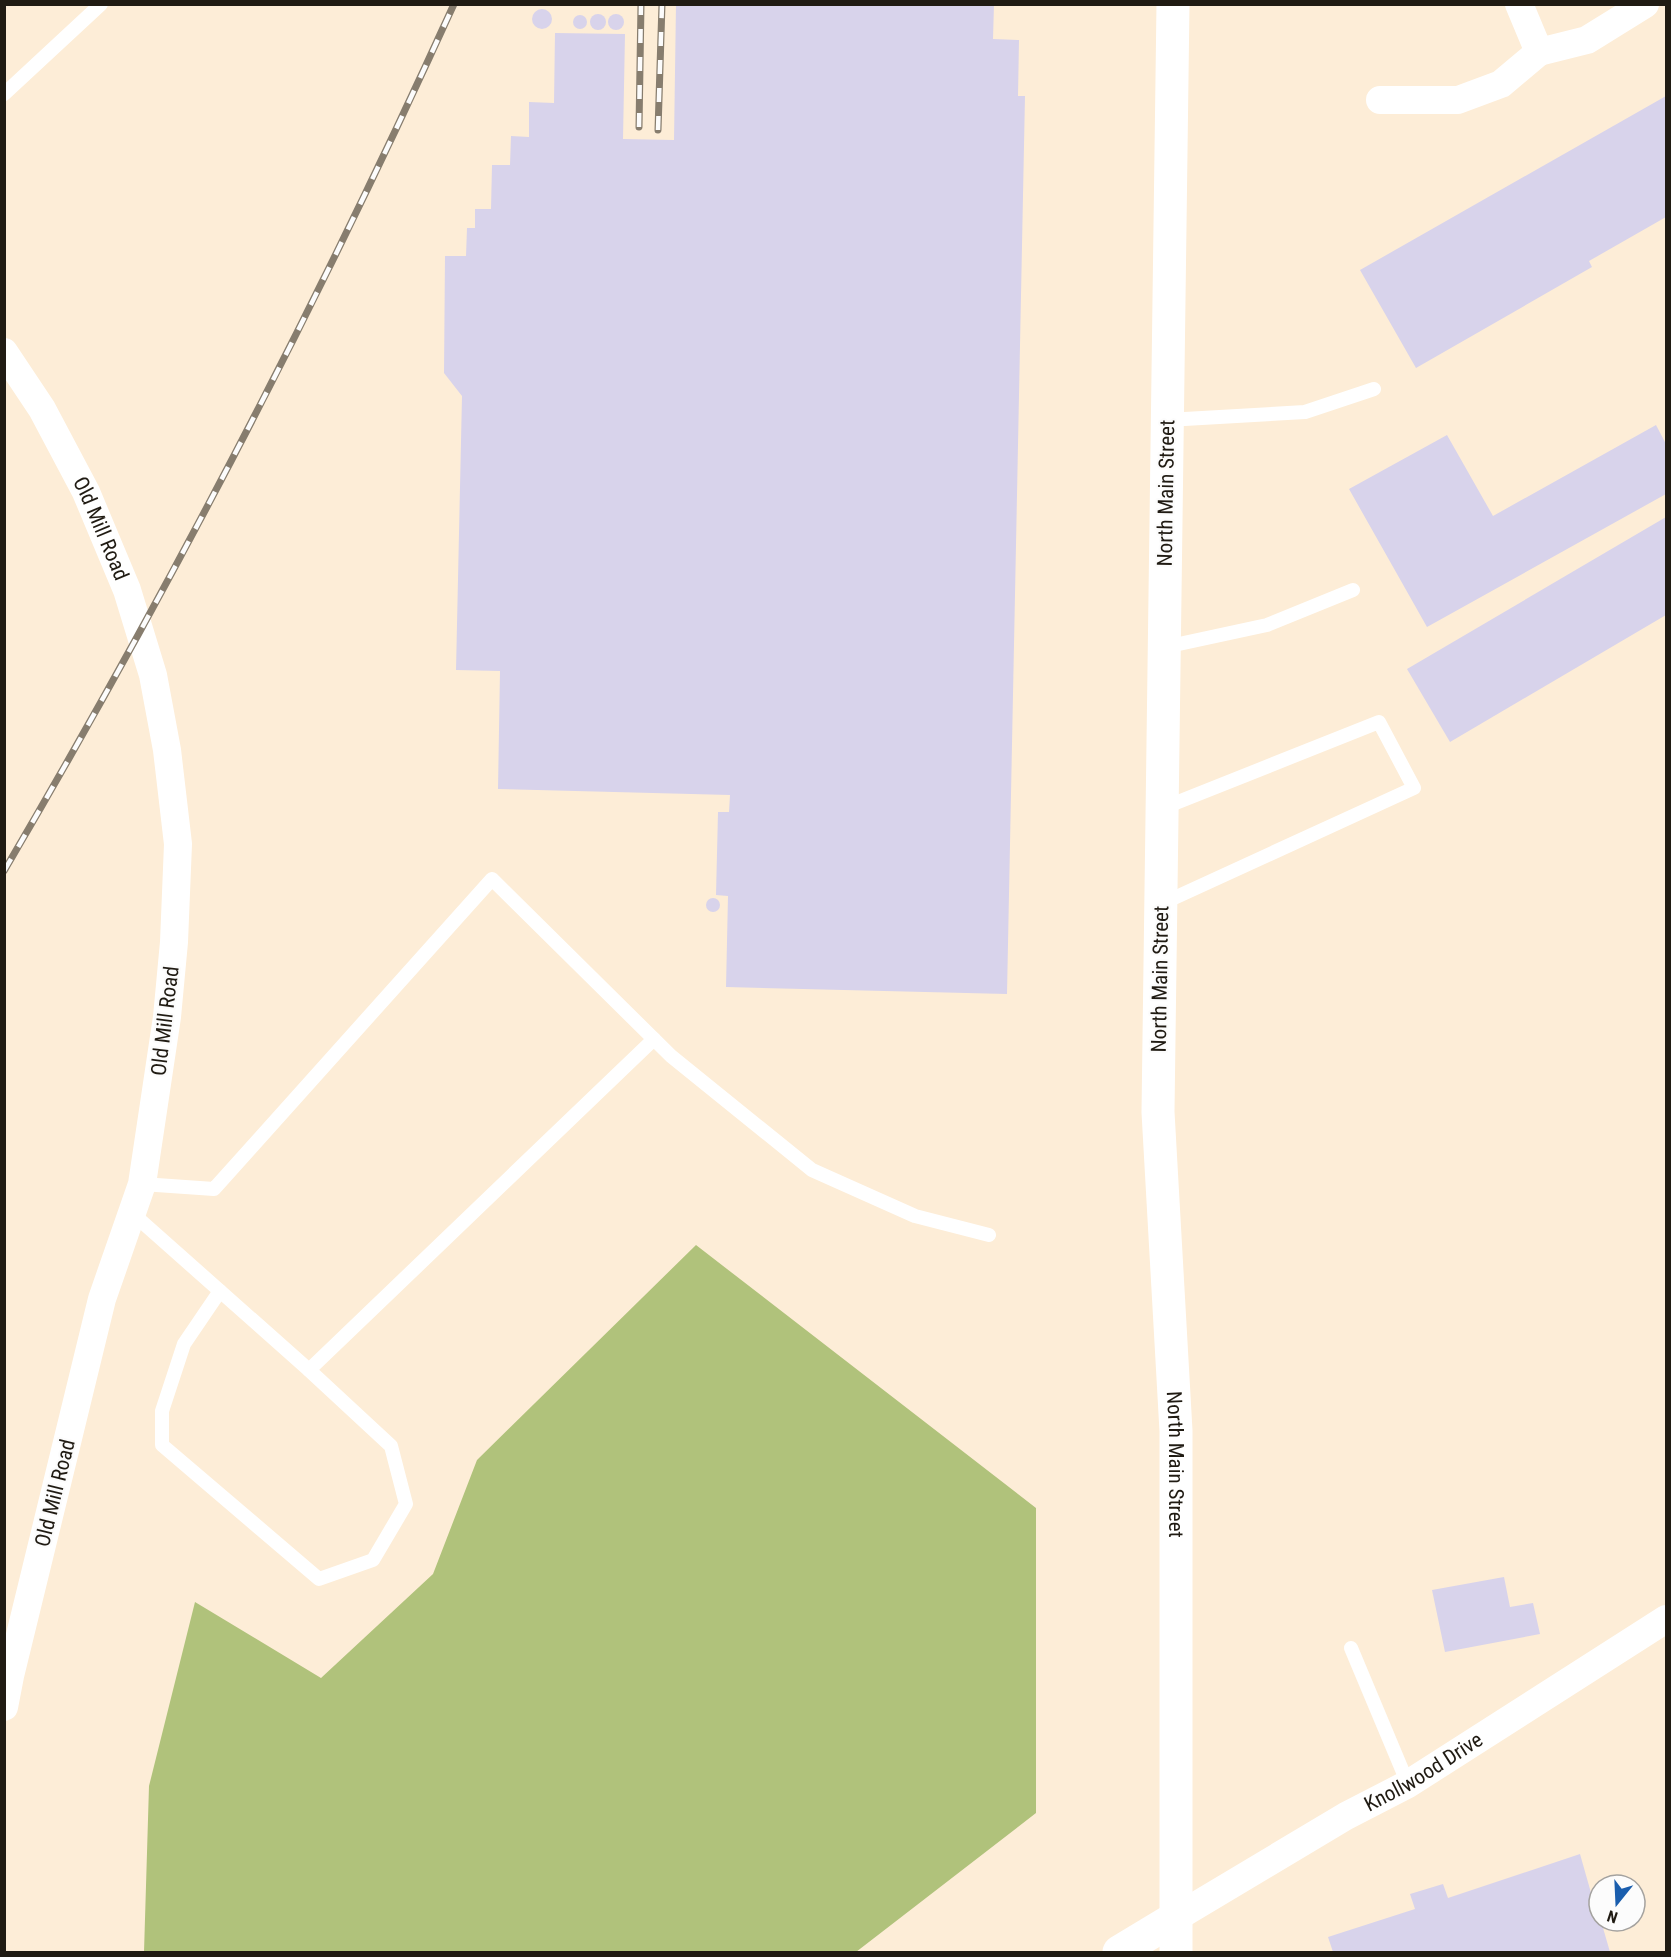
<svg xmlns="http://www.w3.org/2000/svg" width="1671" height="1957" viewBox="0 0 1671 1957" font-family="'Roboto Condensed',sans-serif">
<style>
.forest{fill:#b0c27b}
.building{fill:#d8d3eb}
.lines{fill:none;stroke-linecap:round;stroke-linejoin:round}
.service{stroke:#fff;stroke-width:14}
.minor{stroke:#fff;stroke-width:28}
.tertiary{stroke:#fff;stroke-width:33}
.primary{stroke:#fff;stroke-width:33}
.rail-casing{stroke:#877d6e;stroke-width:7}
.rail{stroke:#fcfcfc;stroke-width:4.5;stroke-dasharray:14;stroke-linecap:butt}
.labels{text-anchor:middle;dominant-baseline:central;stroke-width:4.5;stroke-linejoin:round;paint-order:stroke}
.street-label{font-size:21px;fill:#201b13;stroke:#fcfcfc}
</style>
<rect width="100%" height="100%" fill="#fdedd7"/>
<polygon class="forest" points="696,1245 1036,1508 1036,1813 856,1952 144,1952 149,1786 195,1602 321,1678 433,1574 477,1460"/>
<g class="building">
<polygon points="676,4 994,4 993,39 1019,40 1018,96 1025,96 1007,994 726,987 728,896 716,895 718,812 729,812 730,795 498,789 500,671 456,670 462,396 444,373 445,256 466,256 467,228 475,228 475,209 491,209 492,165 510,165 511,136 529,137 529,102 554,103 555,33 625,34 623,139 674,140"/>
<circle cx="542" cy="19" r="10"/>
<circle cx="616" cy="22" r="8"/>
<circle cx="598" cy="22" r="8"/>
<circle cx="580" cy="22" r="7"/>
<polygon points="1666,96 1666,217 1589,261 1592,267 1416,368 1360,270"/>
<polygon points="1656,425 1666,444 1666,494 1427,627 1349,489 1447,435 1493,516"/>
<polygon points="1666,517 1666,615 1450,742 1407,669"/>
<circle cx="713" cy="905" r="7"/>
<polygon points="1504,1577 1510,1607 1533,1603 1540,1634 1445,1652 1432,1590"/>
<polygon points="1580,1854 1599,1921 1601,1921 1610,1952 1333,1952 1328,1937 1415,1909 1410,1894 1443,1884 1448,1898"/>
</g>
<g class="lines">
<g class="service">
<polyline points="4,94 101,4"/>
<polyline points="1167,420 1305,412 1374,389"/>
<polyline points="1165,647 1267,625 1353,590"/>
<polyline points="1161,904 1414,788 1379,722 1163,808"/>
<polyline points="142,1184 214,1189 492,879 671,1056 812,1170 915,1216 989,1235"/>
<polyline points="132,1213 309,1370 654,1039"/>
<polyline points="220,1291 184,1344 162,1411 162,1445 319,1579 373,1560 406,1504 391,1446 309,1370"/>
<polyline points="1351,1648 1408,1784"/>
</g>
<g class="minor">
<polyline points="1519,4 1539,52 1587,40 1645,4"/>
<polyline points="1380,100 1458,100 1501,84 1539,52"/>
<path id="s1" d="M 4,352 L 42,409 L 86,492 L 127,590 L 153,675 L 167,750 L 178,844 L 174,942 L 167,1017 L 142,1184 L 102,1299 L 10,1676 L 4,1707"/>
<path id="s2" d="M 1177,1917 L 1346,1816 L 1408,1784 L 1666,1619"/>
</g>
<polyline class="tertiary" points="1119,1952 1177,1917"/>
<path class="primary" id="s3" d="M 1173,4 L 1158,1112 L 1176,1431 L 1176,1952"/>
<g class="rail-casing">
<g id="rail">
<polyline points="639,127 641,4"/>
<polyline points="658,130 662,4"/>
<path d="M 4,871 C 169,590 319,301 454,4"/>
</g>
</g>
<use href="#rail" class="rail"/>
</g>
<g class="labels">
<g class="street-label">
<text transform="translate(1166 493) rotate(-89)">North Main Street</text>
<text stroke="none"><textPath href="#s1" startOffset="202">Old Mill Road</textPath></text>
<text transform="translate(1160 979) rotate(-89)">North Main Street</text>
<text transform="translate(165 1021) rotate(-83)">Old Mill Road</text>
<text stroke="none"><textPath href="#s3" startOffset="1461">North Main Street</textPath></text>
<text transform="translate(55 1493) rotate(-76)">Old Mill Road</text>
<text stroke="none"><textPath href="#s2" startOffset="286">Knollwood Drive</textPath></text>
</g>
</g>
<rect width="1671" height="1957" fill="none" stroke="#201b13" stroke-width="12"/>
<g transform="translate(1617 1903) rotate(198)"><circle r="28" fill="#fcfcfc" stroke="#a4a29f" stroke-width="1.5"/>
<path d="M0-4.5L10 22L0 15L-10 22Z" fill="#1a5eae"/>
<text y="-9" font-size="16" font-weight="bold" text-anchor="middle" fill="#201b13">N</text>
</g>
</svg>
